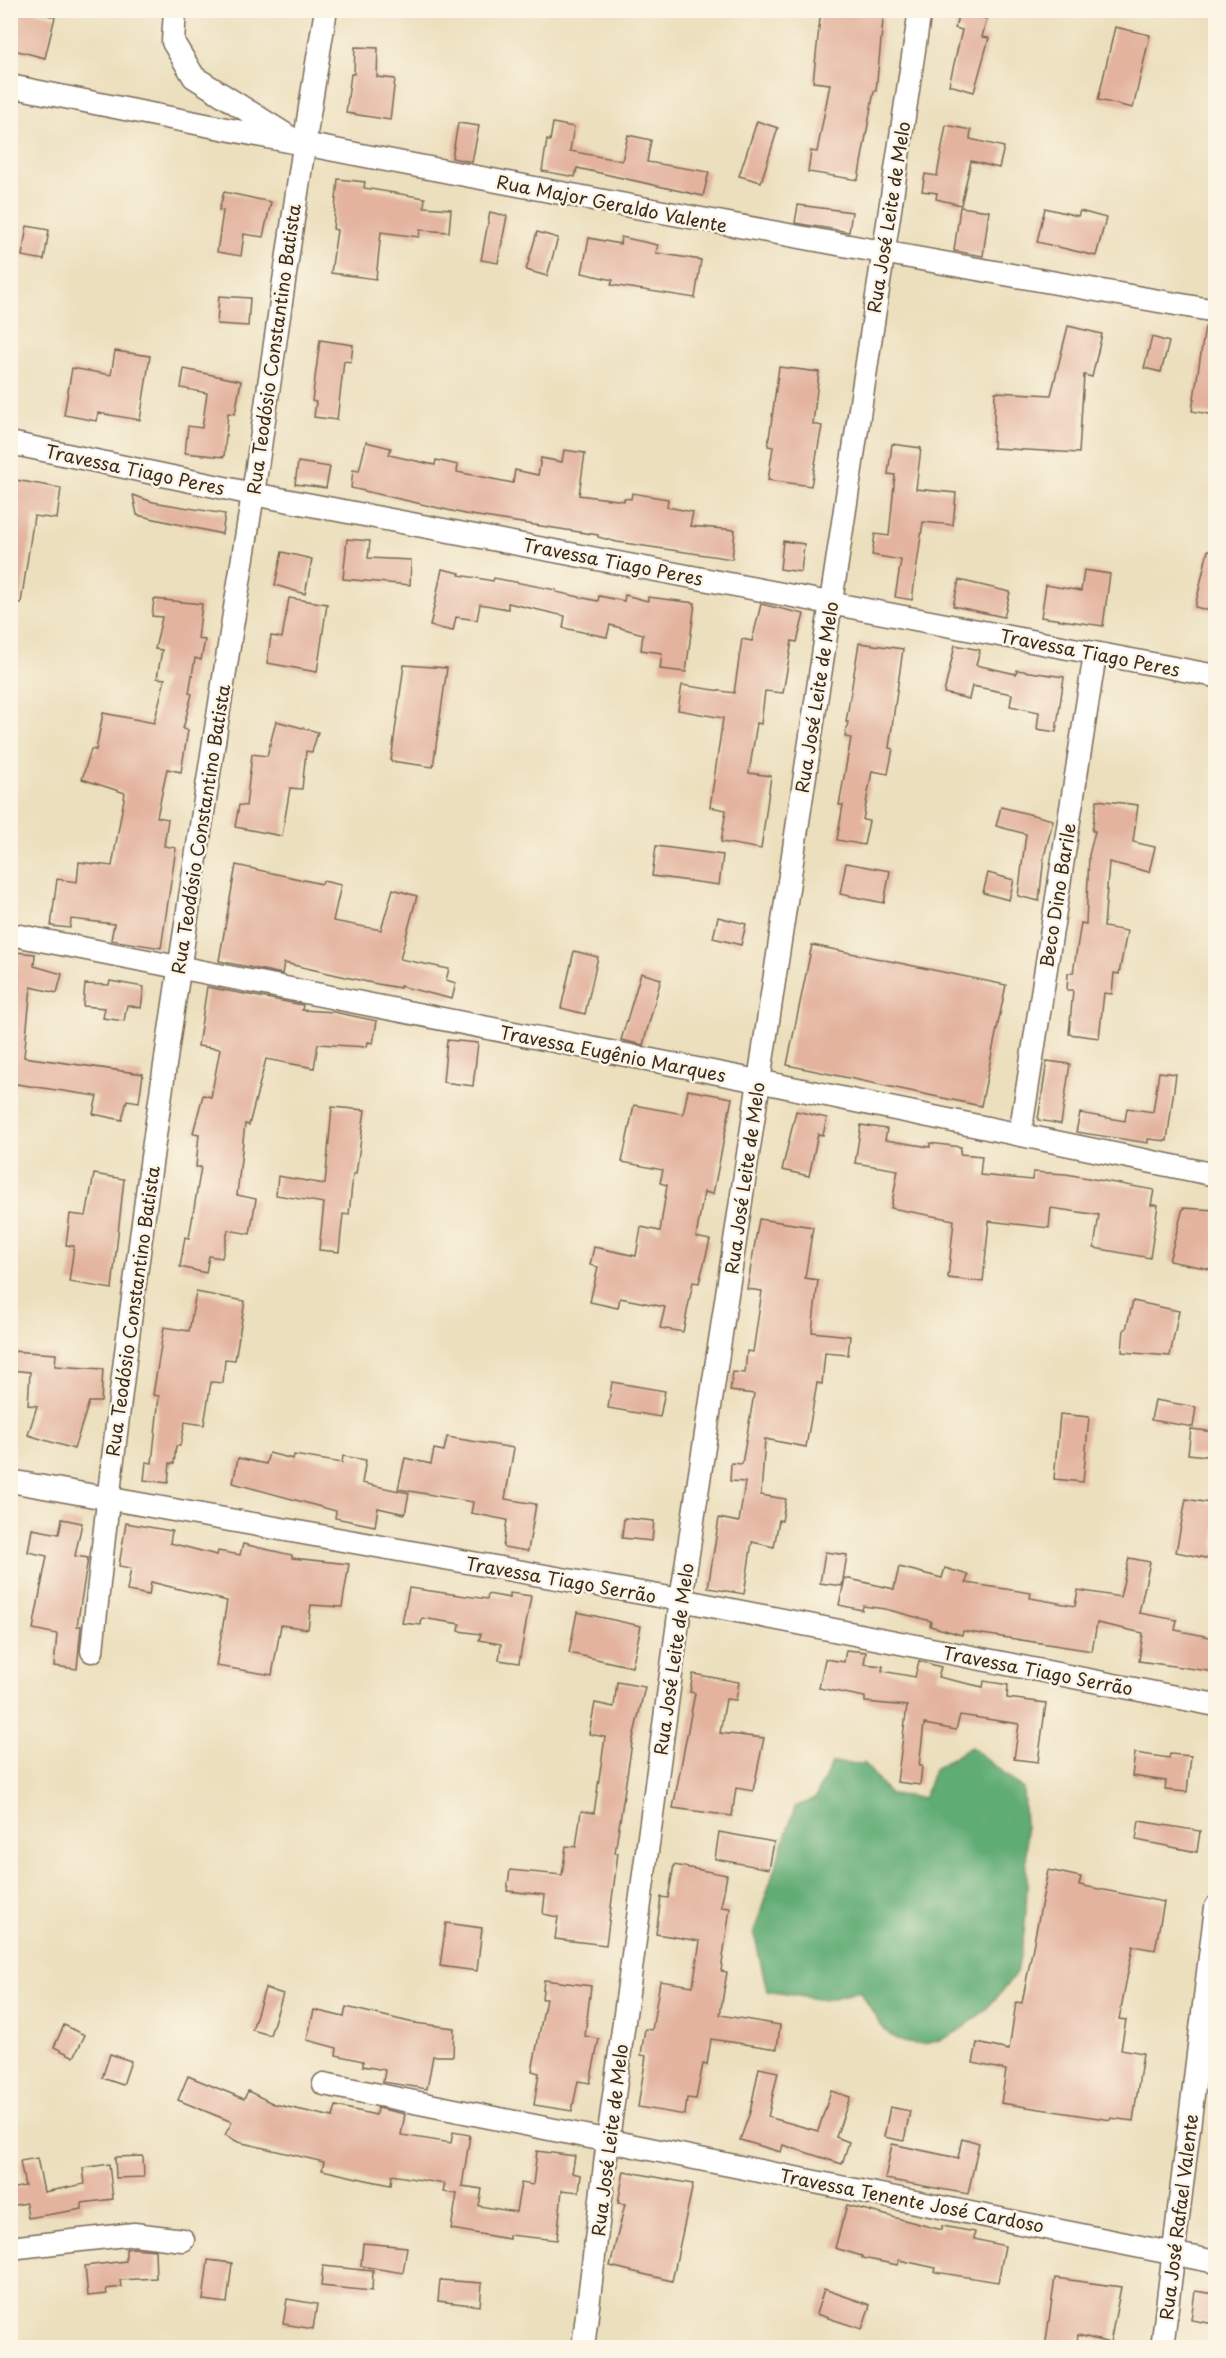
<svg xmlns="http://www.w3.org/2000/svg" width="1226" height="2358" viewBox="0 0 1226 2358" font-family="'Playpen Sans',sans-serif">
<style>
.forest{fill:#61ac75;stroke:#4e6b4a;stroke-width:1.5}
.building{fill:#e3b39e}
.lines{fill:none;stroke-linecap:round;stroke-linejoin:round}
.street-casing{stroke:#796956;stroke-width:25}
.street{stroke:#fff;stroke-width:22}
.labels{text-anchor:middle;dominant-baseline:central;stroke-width:5;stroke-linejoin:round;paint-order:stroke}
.street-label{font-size:18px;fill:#3b2a1e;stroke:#fcf5e5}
</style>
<rect width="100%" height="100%" fill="#fcf5e5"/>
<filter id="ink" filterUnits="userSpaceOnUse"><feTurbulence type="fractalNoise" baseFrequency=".0167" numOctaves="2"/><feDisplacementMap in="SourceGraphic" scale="12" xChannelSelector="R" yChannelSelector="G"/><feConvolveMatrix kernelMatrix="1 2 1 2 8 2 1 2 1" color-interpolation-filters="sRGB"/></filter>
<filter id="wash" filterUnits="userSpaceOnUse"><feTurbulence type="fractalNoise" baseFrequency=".008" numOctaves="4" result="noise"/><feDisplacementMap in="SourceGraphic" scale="24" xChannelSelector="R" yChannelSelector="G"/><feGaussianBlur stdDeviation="1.35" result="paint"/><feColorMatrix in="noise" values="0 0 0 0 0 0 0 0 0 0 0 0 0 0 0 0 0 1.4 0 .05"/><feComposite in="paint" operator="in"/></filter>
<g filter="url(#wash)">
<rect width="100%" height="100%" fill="#ecdfbd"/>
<path class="forest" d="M 971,1747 L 1023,1789 C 1026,1848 1032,1908 1018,1967 C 1017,1973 1010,1980 1006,1986 C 986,2012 946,2051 908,2043 C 882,2038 873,2011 860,1991 L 825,2000 L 767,1991 L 754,1932 L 795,1807 L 815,1799 L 832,1763 L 865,1764 L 889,1794 L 924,1798 L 934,1769 Z"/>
<g id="blocks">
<g class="building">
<polygon points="10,10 30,10 55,17 45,58 10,49"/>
<polygon points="821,10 884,10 876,91 874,91 858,180 808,172 811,151 817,152 830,84 813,82"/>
<polygon points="959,12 987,19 982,37 989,38 974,92 949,85 962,30 955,28"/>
<polygon points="1115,27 1150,35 1133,108 1098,100"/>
<polygon points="355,47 378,48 377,77 395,79 390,120 346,113 351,74 354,74"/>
<polygon points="757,121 778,128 761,182 739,176"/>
<polygon points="458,123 479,126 472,162 452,158"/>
<polygon points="553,123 574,127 570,151 622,161 628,135 651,140 647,162 709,172 703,196 577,168 575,177 542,171 547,140 550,141"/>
<polygon points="946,125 971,130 970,139 1004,147 999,168 971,161 961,205 936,199 937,193 922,191 925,174 937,176"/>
<polygon points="338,179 365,182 364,188 425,198 424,207 451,209 449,232 420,230 419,237 381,232 376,279 331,273 337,230 333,229"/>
<polygon points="224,192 271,202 263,237 244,234 241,256 217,252 223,211 219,210"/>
<polygon points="798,205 852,212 849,232 795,223"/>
<polygon points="960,207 989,211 983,256 954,251"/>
<polygon points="1045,208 1078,216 1080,211 1106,218 1096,256 1037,242"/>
<polygon points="490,212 507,216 498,263 481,260"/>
<polygon points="27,226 49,230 44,260 22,256"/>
<polygon points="537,232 558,238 547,276 526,270"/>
<polygon points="621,237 658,245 656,253 701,260 695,298 611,285 613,280 582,273 589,238 620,244"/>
<polygon points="219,296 250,298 248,326 217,324"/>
<polygon points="1068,326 1102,334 1092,377 1084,375 1079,453 993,448 995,392 1051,395"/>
<polygon points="1205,327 1215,328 1215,415 1192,411"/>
<polygon points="1152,337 1169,342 1161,372 1144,368"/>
<polygon points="320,340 353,345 351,362 344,361 337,420 314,417 316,402 312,401"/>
<polygon points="115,351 150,356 140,420 98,413 96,421 64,415 72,368 111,375"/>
<polygon points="779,367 819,372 813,424 822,426 811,486 768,480 773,447 768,446"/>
<polygon points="184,369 241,381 235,414 228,413 224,457 185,453 188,426 202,428 207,393 181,388"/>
<polygon points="366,442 391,448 389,455 435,465 436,460 458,465 457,472 513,483 515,470 538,475 541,458 562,462 564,450 585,453 579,495 624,501 624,498 631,499 632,493 668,499 667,507 693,512 690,526 735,530 732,559 617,542 598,537 598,535 465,514 351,488 353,470 359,471"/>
<polygon points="892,444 921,448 916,489 956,493 953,525 923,522 912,600 895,597 901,560 872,555 875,534 889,536 895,475 888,474"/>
<polygon points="298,462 330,467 326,488 295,484"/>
<polygon points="10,479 61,488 57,519 34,516 21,603 10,602"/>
<polygon points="133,495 153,502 225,514 222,534 137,515"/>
<polygon points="347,539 370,541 368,558 411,560 410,585 343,579"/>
<polygon points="783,541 804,544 801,572 780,569"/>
<polygon points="1208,550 1215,551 1215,612 1195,607"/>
<polygon points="282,552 312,559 305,594 275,585"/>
<polygon points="442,569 460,573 459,575 493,581 494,578 556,590 556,592 598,601 599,596 624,601 625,595 648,601 648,597 695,603 686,672 660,669 662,653 641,650 643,634 610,625 607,637 563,628 565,616 508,603 508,609 480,604 477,620 456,617 453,631 430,626"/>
<polygon points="1084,570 1110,574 1103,626 1041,617 1046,585 1081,591"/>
<polygon points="959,580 1010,592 1004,617 953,606"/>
<polygon points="289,598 327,604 317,672 267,663 271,636 282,638"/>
<polygon points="154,599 202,604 198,639 205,640 201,660 195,658 189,693 192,694 183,729 188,730 181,772 167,769 157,817 168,819 164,846 176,848 161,948 111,940 114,924 71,919 70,928 51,926 57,879 77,882 79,862 112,866 125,793 82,779 91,749 96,750 103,713 154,723 165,679 157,678 162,650 155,649 162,617 152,616"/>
<polygon points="761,604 804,614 797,642 792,641 783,693 765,691 761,724 757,723 749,773 771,776 761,849 721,842 726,810 710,807 723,718 678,710 682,685 734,693 742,639 752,641"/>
<polygon points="859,643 903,649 889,748 893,749 888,774 872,771 863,820 869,821 864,845 837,840 843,805 839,805 851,738 845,737 848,722 846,722"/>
<polygon points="955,645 980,650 976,665 1016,674 1017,670 1064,677 1056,732 1037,729 1039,712 1010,706 1012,694 972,686 969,699 944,693"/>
<polygon points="404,665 447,668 433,767 391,761"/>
<polygon points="276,721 318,732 312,752 306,751 302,789 290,788 282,836 235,827 239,805 246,806 252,754 267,756"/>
<polygon points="1097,800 1138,805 1133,842 1155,847 1149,872 1109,862 1104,927 1127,931 1119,974 1114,973 1112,994 1104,993 1099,1038 1069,1034 1073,990 1067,990 1068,973 1073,973 1081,923 1086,924 1089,855 1095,831 1092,831"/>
<polygon points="1001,807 1053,820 1044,857 1039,901 1018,896 1026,834 996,826"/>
<polygon points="656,846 723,855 719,885 652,876"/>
<polygon points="846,863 890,871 884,903 840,894"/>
<polygon points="236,865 322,884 323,881 341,885 333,921 381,930 393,889 417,896 400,959 449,969 446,980 456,983 452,999 400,986 400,988 372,983 284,963 282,974 219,961"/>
<polygon points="988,873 1014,880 1009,900 983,893"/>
<polygon points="718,917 746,924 741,945 713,938"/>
<polygon points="812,945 1006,985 981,1106 787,1065"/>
<polygon points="574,951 598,957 585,1014 561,1008"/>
<polygon points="15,952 35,954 34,966 62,974 57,993 31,987 24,1057 143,1074 139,1102 127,1100 122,1120 93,1114 97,1096 10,1083 10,996"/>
<polygon points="641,973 661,979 643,1045 621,1040"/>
<polygon points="110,981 144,987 141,1008 127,1005 124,1021 103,1018 105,1008 83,1006 85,984 109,985"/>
<polygon points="207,987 303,1005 302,1010 334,1012 377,1021 373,1043 368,1042 367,1047 318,1044 314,1068 266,1059 249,1125 245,1124 237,1195 256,1199 250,1234 228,1230 222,1258 209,1256 206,1273 180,1267 185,1237 189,1238 201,1167 196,1167 199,1134 193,1133 203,1095 211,1097 220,1049 198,1046"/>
<polygon points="447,1040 478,1043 473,1086 443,1082"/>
<polygon points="1047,1061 1070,1064 1061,1124 1038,1120"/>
<polygon points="1159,1072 1176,1074 1167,1141 1148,1139 1148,1143 1076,1132 1080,1113 1125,1121 1127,1108 1153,1112"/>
<polygon points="688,1090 732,1098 713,1194 704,1192 696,1237 710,1240 699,1283 693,1282 683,1332 660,1328 665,1307 620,1298 618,1308 590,1302 598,1267 590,1265 594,1247 636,1256 641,1227 660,1231 667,1185 660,1183 663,1170 622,1162 634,1105 683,1114"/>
<polygon points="332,1107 365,1110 356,1174 353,1174 349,1215 343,1214 339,1252 319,1250 324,1203 276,1195 278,1176 325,1184"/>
<polygon points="796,1111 827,1118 823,1135 818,1134 809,1176 782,1170"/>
<polygon points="861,1125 887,1129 885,1140 930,1147 930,1143 961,1147 960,1154 982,1156 980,1175 1032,1180 1033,1172 1066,1174 1154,1190 1151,1205 1158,1205 1150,1258 1094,1248 1099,1215 1051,1208 1049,1228 989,1221 983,1282 948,1278 954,1220 891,1208 898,1170 855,1163"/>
<polygon points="94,1174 124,1179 112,1289 69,1282 74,1246 66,1245 70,1214 86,1216"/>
<polygon points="1183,1208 1215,1210 1215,1270 1169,1261"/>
<polygon points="759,1219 813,1227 805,1278 818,1280 812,1332 850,1336 848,1355 825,1353 822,1384 817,1383 806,1447 765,1439 761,1495 786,1499 782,1521 779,1520 774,1547 752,1542 744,1594 708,1588 719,1518 739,1522 745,1482 730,1481 731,1463 742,1464 754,1394 730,1391 733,1372 745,1373 747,1351 753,1352 762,1291 747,1289"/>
<polygon points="196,1292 245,1301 235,1360 225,1359 223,1383 211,1382 204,1425 185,1422 180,1446 176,1446 174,1464 170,1463 168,1483 144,1480 146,1462 152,1463 159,1396 153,1395 164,1327 189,1331"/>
<polygon points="1133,1301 1179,1311 1170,1356 1122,1352 1124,1329 1126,1329"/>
<polygon points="10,1351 56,1354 55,1366 103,1369 101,1402 89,1402 74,1449 28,1435 37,1406 28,1405 30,1372 10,1370"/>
<polygon points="612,1382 665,1391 660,1417 608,1408"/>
<polygon points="1155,1400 1196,1407 1193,1427 1151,1420"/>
<polygon points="1060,1414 1089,1417 1083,1482 1054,1479"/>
<polygon points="1191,1429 1215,1432 1215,1457 1188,1454"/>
<polygon points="447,1437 514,1448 505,1499 536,1504 528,1551 503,1547 507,1520 471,1513 473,1502 398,1489 405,1458 431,1464 434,1449 444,1451"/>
<polygon points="269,1453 293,1459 294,1455 342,1463 343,1456 366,1460 362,1483 409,1493 405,1514 378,1508 375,1526 335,1518 336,1511 233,1483 238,1458 266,1464"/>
<polygon points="1186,1499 1215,1504 1215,1560 1176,1552"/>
<polygon points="624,1518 654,1521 652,1541 622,1538"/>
<polygon points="62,1519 82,1523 75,1556 88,1558 77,1626 81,1626 77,1669 54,1666 57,1634 33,1629 47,1556 28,1552 32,1529 59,1534"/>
<polygon points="126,1523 172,1531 170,1543 217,1555 218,1551 240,1555 243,1544 292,1555 292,1558 349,1564 342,1607 311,1605 308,1629 281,1625 272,1675 216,1666 227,1601 151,1582 149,1595 127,1591 131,1568 119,1566"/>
<polygon points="825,1552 847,1555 842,1586 820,1583"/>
<polygon points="1129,1558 1150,1562 1139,1613 1177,1620 1175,1630 1215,1638 1215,1672 1139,1661 1143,1633 1097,1623 1092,1651 963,1631 962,1635 930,1626 931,1621 885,1609 863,1606 862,1610 839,1605 845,1578 894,1589 899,1567 942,1578 945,1568 968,1575 966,1583 1031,1593 1030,1598 1075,1606 1078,1590 1120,1597"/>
<polygon points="409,1588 487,1599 488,1594 510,1598 510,1593 531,1596 519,1663 499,1660 501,1644 479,1640 481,1634 459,1631 460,1624 422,1618 421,1625 402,1623"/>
<polygon points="577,1612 641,1626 632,1667 569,1653"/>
<polygon points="846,1650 866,1652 864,1664 883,1666 882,1671 915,1677 919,1661 941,1667 938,1677 983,1687 984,1681 1008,1685 1007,1698 1046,1703 1038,1762 1014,1759 1019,1724 960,1715 956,1730 924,1724 919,1766 922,1766 920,1785 897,1782 907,1706 865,1702 865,1697 819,1688 825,1659 844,1662"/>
<polygon points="693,1674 739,1682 736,1700 726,1699 720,1733 764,1738 753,1791 736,1788 732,1816 673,1808 695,1693 690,1692"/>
<polygon points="617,1682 645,1687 632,1743 615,1853 618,1853 606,1945 555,1939 558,1917 543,1914 545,1895 507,1891 510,1870 562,1875 566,1846 576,1847 581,1811 594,1813 605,1737 589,1734 595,1703 614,1707"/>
<polygon points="1135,1753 1169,1758 1170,1754 1191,1756 1187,1792 1165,1790 1166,1781 1132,1776"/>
<polygon points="1139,1821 1200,1831 1197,1852 1136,1840"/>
<polygon points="719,1832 774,1842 769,1869 715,1859"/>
<polygon points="674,1865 727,1875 721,1907 730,1908 721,1971 727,1972 720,2015 780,2025 777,2049 711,2039 707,2065 703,2064 696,2099 687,2098 685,2115 638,2107 646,2056 641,2055 645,2029 652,2030 660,1981 693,1986 700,1941 656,1934 661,1897 668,1898"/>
<polygon points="1048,1870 1081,1877 1079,1885 1164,1902 1155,1950 1133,1946 1119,2019 1126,2020 1121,2049 1143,2053 1133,2121 1111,2118 1111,2120 1001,2103 1006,2070 973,2063 977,2043 1009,2050 1016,2002 1022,2003"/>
<polygon points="446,1923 482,1928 477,1971 440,1966"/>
<polygon points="544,1980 591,1986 585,2036 599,2039 590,2083 578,2081 572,2111 534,2105 539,2073 532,2071 546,1999 542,1999"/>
<polygon points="265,1988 283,1994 270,2035 252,2030"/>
<polygon points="346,2007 414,2023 454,2028 453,2056 433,2056 427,2089 383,2082 385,2070 363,2066 363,2061 336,2055 337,2048 307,2040 314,2010 344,2017"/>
<polygon points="64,2025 85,2035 74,2057 54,2047"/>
<polygon points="110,2054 131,2061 123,2085 102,2078"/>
<polygon points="759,2068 778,2072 768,2117 818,2131 831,2091 850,2097 836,2137 849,2142 842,2164 783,2145 781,2152 740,2140 750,2112"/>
<polygon points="188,2076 244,2099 248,2091 274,2104 333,2117 336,2106 376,2115 377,2108 405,2114 401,2135 451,2143 453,2132 470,2135 462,2186 482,2189 479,2206 516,2212 521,2183 533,2185 537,2151 575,2156 572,2173 581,2175 579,2192 562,2190 557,2240 509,2235 509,2239 451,2229 457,2194 443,2192 445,2184 392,2175 391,2185 366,2180 322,2170 324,2162 238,2142 225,2135 232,2122 178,2100"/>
<polygon points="890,2107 910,2111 904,2141 884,2137"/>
<polygon points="962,2138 979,2143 968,2194 885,2179 892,2144 958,2158"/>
<polygon points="143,2156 144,2177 116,2178 115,2157"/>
<polygon points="37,2158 44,2192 85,2184 83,2168 109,2164 113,2199 82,2203 82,2209 28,2218 26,2203 10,2206 10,2189 25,2186 20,2161"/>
<polygon points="624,2171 693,2184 672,2281 610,2266 625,2204 618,2203"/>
<polygon points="847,2205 942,2230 942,2226 975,2232 974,2239 1005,2246 998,2282 935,2272 936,2268 899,2260 898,2265 862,2258 862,2256 835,2248"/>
<polygon points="363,2243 407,2247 403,2273 361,2266"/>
<polygon points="134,2248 155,2250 156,2278 120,2280 121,2287 106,2289 107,2294 88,2296 85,2266 126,2261 126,2249"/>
<polygon points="208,2260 232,2263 227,2303 203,2300"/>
<polygon points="323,2266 373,2271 372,2291 321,2286"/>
<polygon points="1055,2278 1121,2287 1110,2343 1078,2335 1076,2348 1045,2348"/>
<polygon points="440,2280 482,2283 480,2306 438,2301"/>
<polygon points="824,2289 870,2305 862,2329 816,2314"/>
<polygon points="1195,2291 1215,2294 1215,2324 1191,2320"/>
<polygon points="287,2299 317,2304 313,2329 283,2324"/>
</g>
</g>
</g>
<g filter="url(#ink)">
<use href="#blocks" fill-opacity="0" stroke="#796956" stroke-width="1.5"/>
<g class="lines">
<g class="street-casing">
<g id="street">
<polyline points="175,10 173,42 194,77 291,138"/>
<path d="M 10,86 C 411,167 813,241 1216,311"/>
<polyline points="10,443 253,494 1216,676"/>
<polyline points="10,934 758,1081 1216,1175"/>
<polyline points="1020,1135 1095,654"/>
<polyline points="10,1481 681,1600 1216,1705"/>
<path d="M 92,1651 C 130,1270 190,891 250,513 C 276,345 297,177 326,10"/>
<polyline points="324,2084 1216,2262"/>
<polyline points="10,2248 134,2234 183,2240"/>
<polyline points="583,2348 608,2140 681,1600 920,10"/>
<polyline points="1162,2348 1216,1907"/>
</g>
</g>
<use href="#street" class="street"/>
</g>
</g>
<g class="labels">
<g class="street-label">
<text transform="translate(612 203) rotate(11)">Rua Major Geraldo Valente</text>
<text transform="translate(888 217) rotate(-81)">Rua José Leite de Melo</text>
<text transform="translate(273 349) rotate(-82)">Rua Teodósio Constantino Batista</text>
<text transform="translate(135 469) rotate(12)">Travessa Tiago Peres</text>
<text transform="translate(613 561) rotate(11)">Travessa Tiago Peres</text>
<text transform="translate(1090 652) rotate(11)">Travessa Tiago Peres</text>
<text transform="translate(816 697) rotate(-81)">Rua José Leite de Melo</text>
<text transform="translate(200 829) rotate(-81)">Rua Teodósio Constantino Batista</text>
<text transform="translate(1057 895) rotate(-81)">Beco Dino Barile</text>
<text transform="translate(613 1053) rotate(11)">Travessa Eugênio Marques</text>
<text transform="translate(744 1178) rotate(-82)">Rua José Leite de Melo</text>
<text transform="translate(132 1311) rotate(-82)">Rua Teodósio Constantino Batista</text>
<text transform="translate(561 1579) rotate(10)">Travessa Tiago Serrão</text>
<text transform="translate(673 1659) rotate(-82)">Rua José Leite de Melo</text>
<text transform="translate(1038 1670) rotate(11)">Travessa Tiago Serrão</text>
<text transform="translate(609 2140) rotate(-83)">Rua José Leite de Melo</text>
<text transform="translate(912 2200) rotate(11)">Travessa Tenente José Cardoso</text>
<text transform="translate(1178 2217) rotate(-83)">Rua José Rafael Valente</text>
</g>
</g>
<rect width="1226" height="2358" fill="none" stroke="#fcf5e5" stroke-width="36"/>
</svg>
